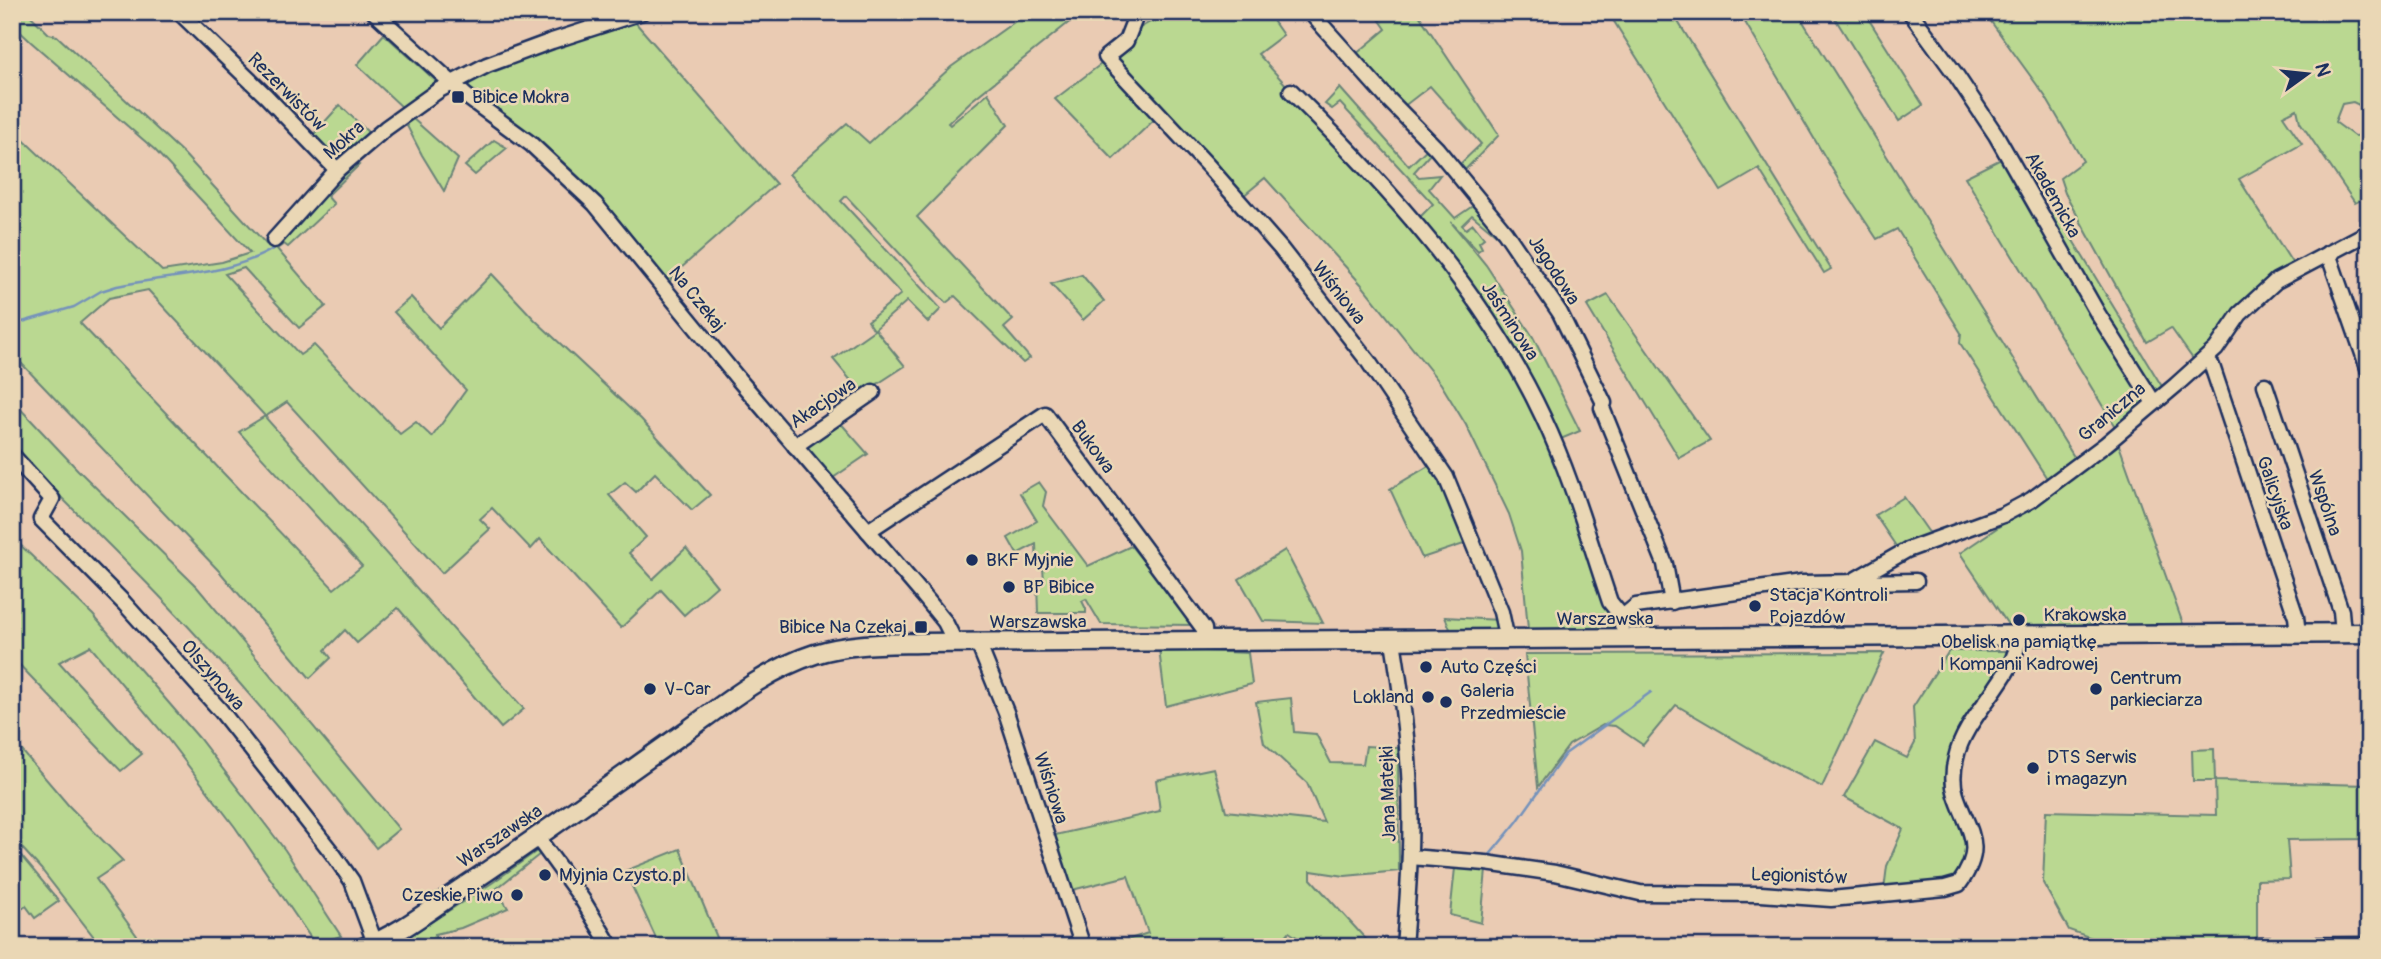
<svg xmlns="http://www.w3.org/2000/svg" width="2381" height="959" viewBox="0 0 2381 959" font-family="Pangolin,sans-serif">
<style>
.green{fill:#bad891;stroke:#6a8478;stroke-width:2;fill-rule:evenodd}
.lines{fill:none;stroke-linecap:round;stroke-linejoin:round}
.stream{stroke:#7492bb;stroke-width:2.5}
.minor-casing{stroke:#1b2f5e;stroke-width:19}
.major-casing{stroke:#1b2f5e;stroke-width:23}
.minor{stroke:#ead7b5;stroke-width:14}
.major{stroke:#ead7b5;stroke-width:18}
.poi-dot{fill:#1b2f5e;stroke:#ead7b5;stroke-width:2.5}
.labels{text-anchor:middle;dominant-baseline:central;stroke-width:5;stroke-linejoin:round;paint-order:stroke}
.street-label{font-size:19px;fill:#1b2f5e;stroke:#ead7b5}
.poi-label{font-size:19px;fill:#1b2f5e;stroke:#ead7b5;text-anchor:start}
</style>
<rect width="100%" height="100%" fill="#eacbb3"/>
<filter id="ink" filterUnits="userSpaceOnUse"><feTurbulence type="fractalNoise" baseFrequency=".0143" numOctaves="2"/><feDisplacementMap in="SourceGraphic" scale="14" xChannelSelector="R" yChannelSelector="G"/><feConvolveMatrix kernelMatrix="1 2 1 2 8 2 1 2 1" color-interpolation-filters="sRGB"/></filter>
<g filter="url(#ink)">
<g class="green">
<path d="M 12,12 L 27,12 L 49,34 L 57,36 L 184,154 L 266,244 L 318,187 L 353,162 L 359,165 L 327,196 L 334,204 L 288,247 L 284,244 L 277,249 L 326,306 L 299,328 L 244,268 L 225,274 L 300,355 L 314,345 L 400,434 L 416,422 L 432,437 L 466,390 L 394,312 L 411,297 L 439,328 L 492,274 L 535,320 L 641,419 L 710,495 L 692,510 L 655,473 L 636,492 L 625,482 L 609,495 L 646,537 L 629,553 L 653,579 L 686,548 L 717,586 L 684,615 L 661,590 L 621,628 L 540,539 L 531,549 L 492,508 L 480,519 L 490,529 L 442,573 L 287,402 L 265,417 L 524,709 L 501,728 L 398,608 L 357,643 L 345,630 L 325,650 L 331,658 L 310,678 L 220,572 L 21,363 L 12,372 L 12,129 L 162,271 L 222,262 L 250,253 L 155,150 L 31,42 L 12,24 ZM 148,290 L 265,416 L 239,432 L 362,566 L 334,589 L 80,323 L 109,298 Z"/>
<polygon points="1028,12 1082,12 971,101 948,123 950,125 988,93 1008,125 917,217 1013,320 1004,328 1030,358 1023,363 955,296 946,303 846,196 841,201 941,309 928,322 907,301 875,329 905,366 862,394 833,359 874,330 868,321 901,294 789,174 847,123 869,143 951,67"/>
<polygon points="1168,12 1267,12 1283,35 1258,54 1388,197 1471,298 1533,401 1615,619 1615,625 1612,628 1528,629 1521,551 1509,514 1466,425 1441,384 1361,284 1265,178 1242,197 1114,58 1138,29"/>
<polygon points="1374,12 1417,12 1499,135 1461,174 1457,167 1481,144 1430,86 1403,107 1355,55 1386,29"/>
<polygon points="1608,12 1672,12 1831,269 1824,273 1759,169 1721,191"/>
<polygon points="1739,12 1797,12 2076,460 2048,480 1960,343 1961,333 1897,229 1877,239 1844,189"/>
<polygon points="1831,12 1864,12 1923,105 1899,121"/>
<polygon points="1984,12 2369,12 2369,110 2353,102 2342,104 2335,122 2354,136 2369,135 2369,196 2355,203 2300,122 2297,109 2283,116 2302,144 2239,179 2296,269 2268,280 2198,366 2171,328 2147,342 2065,193 2060,178 2083,161 2045,96"/>
<polygon points="635,22 776,184 672,276 669,284 466,87 471,78 558,45"/>
<polygon points="384,34 436,81 404,109 357,65"/>
<polygon points="1105,61 1157,117 1113,159 1055,99"/>
<polygon points="1340,88 1409,166 1430,146 1454,179 1430,154 1414,172 1419,177 1440,175 1429,189 1455,218 1477,203 1505,236 1500,238 1472,215 1462,225 1466,229 1473,224 1484,238 1479,242 1482,248 1478,251 1451,222 1486,265 1533,337 1580,431 1556,441 1423,227 1419,218 1433,204 1340,103 1332,109 1325,104"/>
<polygon points="340,105 371,135 338,163 312,136"/>
<polygon points="412,118 458,159 444,191 422,155 405,122"/>
<polygon points="494,140 507,148 475,175 465,166"/>
<polygon points="2001,159 2030,208 2044,217 2055,211 2163,388 2117,430 1965,177"/>
<polygon points="1082,275 1104,301 1083,320 1051,284"/>
<polygon points="1608,295 1710,441 1679,458 1587,306"/>
<path d="M 12,400 L 78,470 L 197,587 L 399,829 L 376,848 C 309,763 240,680 165,602 C 115,549 62,500 12,447 Z"/>
<polygon points="838,420 868,454 830,480 801,446"/>
<polygon points="2119,445 2183,624 2011,629 1960,553"/>
<polygon points="1432,464 1470,542 1422,558 1390,489"/>
<polygon points="1039,482 1046,492 1043,506 1088,566 1131,546 1194,625 1101,624 1086,599 1082,601 1086,609 1086,613 1038,613 1037,582 1044,582 1043,567 1037,567 1036,544 1017,554 1008,538 1037,521 1020,493"/>
<polygon points="1904,497 1930,534 1898,549 1875,515"/>
<polygon points="12,537 93,615 199,738 285,850 341,936 315,944 235,827 167,738 90,646 59,662 142,754 121,771 12,657"/>
<polygon points="1285,550 1323,623 1263,621 1239,579"/>
<polygon points="1445,617 1499,620 1501,629 1451,631"/>
<polygon points="1159,649 1248,653 1252,684 1166,706"/>
<polygon points="1949,651 2010,651 1973,707 1953,746 1946,777 1970,850 1960,874 1951,882 1884,890 1887,866 1903,829 1844,797 1875,742 1907,758 1915,743 1913,707"/>
<polygon points="1884,653 1822,787 1780,766 1676,705 1643,745 1615,726 1603,725 1569,745 1538,787 1525,654"/>
<polygon points="1291,698 1294,732 1316,734 1331,763 1363,764 1366,746 1398,748 1399,871 1345,876 1311,871 1311,879 1373,947 1312,947 1289,932 1277,947 1235,947 1228,942 1224,947 1106,947 1148,933 1128,876 1068,891 1051,836 1160,811 1156,780 1214,768 1226,811 1324,822 1307,783 1264,743 1256,702"/>
<polygon points="12,739 69,806 123,861 96,879 145,947 98,947 97,941 41,869 12,837"/>
<polygon points="2214,749 2215,781 2369,785 2369,839 2287,840 2290,879 2257,880 2257,942 2235,941 2234,947 2098,947 2092,938 2069,930 2043,883 2046,811 2216,815 2215,781 2193,781 2192,750"/>
<polygon points="12,845 59,901 35,918 26,906 12,916"/>
<polygon points="541,848 544,851 496,889 508,908 461,928 435,934 436,939 410,947 387,947 398,943 492,883"/>
<polygon points="680,849 721,947 660,947 625,871"/>
<polygon points="1455,868 1486,870 1481,923 1450,915"/>
</g>
<g class="lines">
<g class="stream">
<polyline points="327,192 352,167"/>
<polyline points="283,241 313,207"/>
<path d="M 12,325 L 74,307 L 101,291 L 117,286 C 168,275 227,276 273,249"/>
<polyline points="1488,857 1517,822 1565,754 1651,692"/>
</g>
<g class="minor-casing">
<g id="minor">
<polyline points="179,12 266,96 337,170"/>
<polyline points="374,12 466,96 531,144 595,204 739,380 923,595 945,622 956,644"/>
<polyline points="1310,12 1386,97 1437,149 1505,232 1560,313 1604,403 1602,408 1665,564 1672,602"/>
<polyline points="1910,12 1956,75 1996,135 2098,314 2154,403"/>
<polyline points="1137,13 1126,41 1106,57 1209,167 1281,249 1368,361 1446,477 1501,612 1507,640"/>
<path d="M 1291,91 C 1388,187 1484,291 1543,417 C 1571,476 1589,540 1610,602 L 1623,618"/>
<polyline points="274,240 337,170 386,128 439,90 487,65 552,41 642,12"/>
<polyline points="2328,253 2369,371"/>
<polyline points="2212,366 2296,617 2298,633"/>
<polyline points="2265,385 2341,611 2343,633"/>
<polyline points="795,446 873,392"/>
<polyline points="12,455 52,499 41,519 124,603 221,711 333,854 352,881 375,943"/>
<polyline points="868,531 1045,414 1204,629 1205,642"/>
<polyline points="1851,582 1907,550 2003,515 2031,500 2106,444 2176,385 2216,349 2240,314 2276,281 2369,232"/>
<polyline points="1622,625 1625,615 1636,606 1802,583 1916,581"/>
<path d="M 1393,641 C 1401,690 1408,740 1410,791 C 1412,842 1408,895 1404,947"/>
<polyline points="978,643 1006,712 1083,947"/>
<polyline points="537,837 582,899 611,947"/>
<path d="M 1410,857 L 1486,863 L 1555,873 L 1640,893 L 1761,894 L 1831,899 L 1945,888 L 1959,884 C 1987,845 1968,832 1956,795 C 1952,783 1953,770 1956,758 C 1965,714 2019,675 2018,636"/>
<polyline points="2259,946 2369,945"/>
</g>
</g>
<g class="major-casing">
<path id="major" d="M 365,947 C 402,933 433,907 465,886 C 541,836 614,782 688,730 C 728,701 768,669 815,654 C 849,643 886,644 921,643 L 2369,633"/>
</g>
<use href="#minor" class="minor"/>
<use href="#major" class="major"/>
</g>
</g>
<g class="poi-dot">
<rect x="451" y="90" width="14" height="14" rx="3.5"/>
<circle cx="972" cy="560" r="7"/>
<circle cx="1009" cy="587" r="7"/>
<circle cx="1755" cy="606" r="7"/>
<circle cx="2019" cy="620" r="7"/>
<rect x="914" y="620" width="14" height="14" rx="3.5"/>
<circle cx="1426" cy="667" r="7"/>
<circle cx="650" cy="689" r="7"/>
<circle cx="2096" cy="689" r="7"/>
<circle cx="1428" cy="697" r="7"/>
<circle cx="1446" cy="702" r="7"/>
<circle cx="2033" cy="768" r="7"/>
<circle cx="545" cy="875" r="7"/>
<circle cx="517" cy="895" r="7"/>
</g>
<g class="labels">
<g class="street-label">
<text transform="translate(287 92) rotate(45)">Rezerwistów</text>
<text transform="translate(344 140) rotate(-42)">Mokra</text>
<text transform="translate(2053 195) rotate(61)">Akademicka</text>
<text transform="translate(1554 270) rotate(57)">Jagodowa</text>
<text transform="translate(1339 293) rotate(52)">Wiśniowa</text>
<text transform="translate(697 299) rotate(51)">Na Czekaj</text>
<text transform="translate(1510 321) rotate(57)">Jaśminowa</text>
<text transform="translate(823 403) rotate(-34)">Akacjowa</text>
<text transform="translate(2112 412) rotate(-40)">Graniczna</text>
<text transform="translate(1093 447) rotate(54)">Bukowa</text>
<text transform="translate(2275 493) rotate(71)">Galicyjska</text>
<text transform="translate(2325 503) rotate(71)">Wspólna</text>
<text x="2085" y="615">Krakowska</text>
<text x="1605" y="619">Warszawska</text>
<text x="1038" y="622">Warszawska</text>
<text transform="translate(213 675) rotate(49)">Olszynowa</text>
<text transform="translate(1051 788) rotate(72)">Wiśniowa</text>
<text transform="translate(1388 794) rotate(-92)">Jana Matejki</text>
<text transform="translate(500 836) rotate(-34)">Warszawska</text>
<text transform="translate(1799 876) rotate(2)">Legionistów</text>
</g>
<g class="poi-label">
<text x="472" y="97">Bibice Mokra</text>
<text x="986" y="560">BKF Myjnie</text>
<text x="1023" y="587">BP Bibice</text>
<text x="1769" y="595">Stacja Kontroli<tspan x="1769" dy="22">Pojazdów</tspan></text>
<text x="907" y="627" text-anchor="end">Bibice Na Czekaj</text>
<text x="2019" y="642" text-anchor="middle">Obelisk na pamiątkę<tspan x="2019" dy="22">I Kompanii Kadrowej</tspan></text>
<text x="1440" y="667">Auto Części</text>
<text x="2110" y="678">Centrum<tspan x="2110" dy="22">parkieciarza</tspan></text>
<text x="664" y="689">V-Car</text>
<text x="1460" y="691">Galeria<tspan x="1460" dy="22">Przedmieście</tspan></text>
<text x="1414" y="697" text-anchor="end">Lokland</text>
<text x="2047" y="757">DTS Serwis<tspan x="2047" dy="22">i magazyn</tspan></text>
<text x="559" y="875">Myjnia Czysto.pl</text>
<text x="503" y="895" text-anchor="end">Czeskie Piwo</text>
</g>
</g>
<rect width="2381" height="959" fill="none" stroke="#ead7b5" stroke-width="42"/>
<rect x="21" y="21" width="2339" height="917" fill="none" stroke="#1b2f5e" stroke-width="2.5" filter="url(#ink)"/>
<g transform="translate(2307 74) rotate(75)" stroke="#ead7b5" stroke-width="5" paint-order="stroke">
<path d="M0-5L12 26L0 18L-12 26Z" fill="#1b2f5e"/>
<text y="-10" font-size="19" font-weight="bold" text-anchor="middle" fill="#1b2f5e">N</text>
</g>
</svg>
